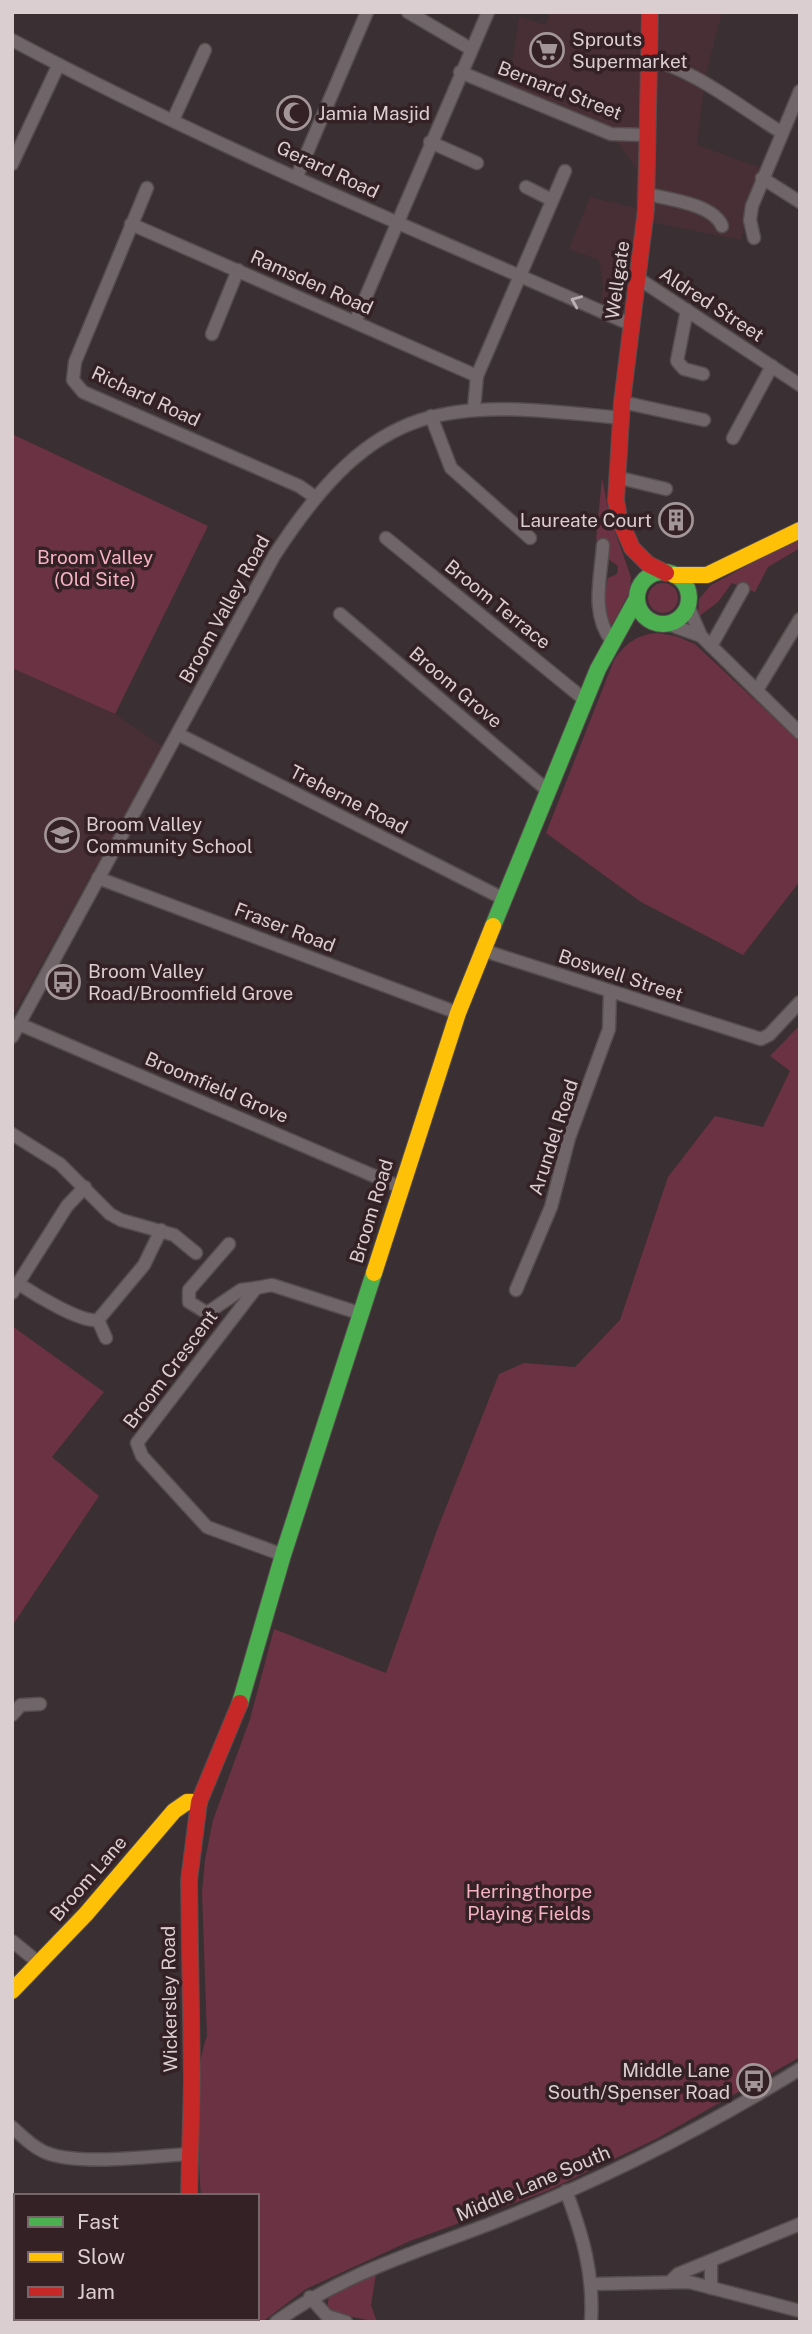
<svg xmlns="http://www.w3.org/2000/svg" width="812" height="2334" viewBox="0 0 812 2334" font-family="'Public Sans',sans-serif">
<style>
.built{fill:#472f35}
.green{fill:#6a3243}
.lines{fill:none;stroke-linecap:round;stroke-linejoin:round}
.street-casing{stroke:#554c4e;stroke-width:15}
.fast-casing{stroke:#554c4e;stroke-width:18}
.slow-casing{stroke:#554c4e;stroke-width:18}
.jam-casing{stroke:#554c4e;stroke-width:18}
.street{stroke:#706669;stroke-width:12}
.fast{stroke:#4caf50;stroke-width:16}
.slow{stroke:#ffc107;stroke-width:16}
.jam{stroke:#c62828;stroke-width:16}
.oneway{stroke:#bbafb2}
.labels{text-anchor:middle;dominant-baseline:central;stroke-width:7;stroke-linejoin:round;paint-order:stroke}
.poi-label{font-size:19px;fill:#dbced1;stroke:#332126;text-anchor:start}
.street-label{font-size:19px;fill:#dbced1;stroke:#332126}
.park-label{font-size:19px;fill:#f6b1c3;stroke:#332126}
</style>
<rect width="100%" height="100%" fill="#3a2f32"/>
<g class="built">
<polygon points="550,12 722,12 705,78 697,145 762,168 741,240 641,220 628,327 598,315 603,288 599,260 569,249 590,197 635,208 637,169 611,134 508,91 519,17 546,25"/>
<polygon points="12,668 115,714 163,747 12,1017"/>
</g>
<g class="green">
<polygon points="12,434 208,526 115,714 12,668"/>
<path d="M 602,478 L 610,518 L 631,577 L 630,591 L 612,625 L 606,623 C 602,610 604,592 608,578 L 617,574 L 618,566 L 608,559 L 608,542 L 596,540 Z"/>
<polygon points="800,537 800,548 768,567 755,592 732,583 718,602 698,617 699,599 711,585"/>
<circle cx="663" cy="598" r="15"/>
<path d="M 657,633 L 676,636 L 695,644 L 800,742 L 800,881 L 743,955 L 641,902 L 546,833 L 614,660 C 626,643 636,635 657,633 Z"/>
<path d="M 800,1025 L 800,2057 L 656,2139 L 547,2191 L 410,2241 L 306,2289 L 262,2322 L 246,2322 L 245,2318 L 257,2318 L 257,2196 L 201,2196 C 198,2149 191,2080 207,2036 L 202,1892 L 205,1860 L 213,1820 L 250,1719 L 274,1629 L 386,1673 L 437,1530 L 499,1374 L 524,1363 L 575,1367 L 620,1320 L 668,1177 L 715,1116 L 763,1127 L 790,1071 L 770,1056 Z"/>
<polygon points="12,1326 104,1392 52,1457 99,1496 12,1626"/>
<polygon points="376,2274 371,2305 377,2322 330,2312 327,2308 329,2296"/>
</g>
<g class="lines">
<g class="street-casing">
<g id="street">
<polyline points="408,12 471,49"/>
<path d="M 12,40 C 212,147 424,233 632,325"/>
<path d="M 647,58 C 697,71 738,106 781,132"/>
<polyline points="460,72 611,134 647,135"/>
<polyline points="173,120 205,50"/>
<polyline points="430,142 477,163"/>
<polyline points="12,164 58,66"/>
<polyline points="297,176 367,12"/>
<polyline points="762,178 800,202"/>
<polyline points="526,187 552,200"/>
<polyline points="147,188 75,362 73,380 83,392 299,486 315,497"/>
<path d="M 647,194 C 668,199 713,204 722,226"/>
<polyline points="131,224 477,376"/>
<polyline points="754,238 750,220 752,206 800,91"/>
<polyline points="639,279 800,385"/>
<polyline points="687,310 677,361 684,369 703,374"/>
<polyline points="355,322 488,12"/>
<polyline points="212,334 238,270"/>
<polyline points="622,402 704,420"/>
<polyline points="474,408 477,376 565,171"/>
<polyline points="431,416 451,468 530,538"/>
<polyline points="733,438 772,366"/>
<polyline points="616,477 666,489"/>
<polyline points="386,538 585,700"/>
<path d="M 603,545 C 601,577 590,614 612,641"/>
<polyline points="688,606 701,636"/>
<polyline points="340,614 547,790"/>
<polyline points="668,624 701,636 800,733"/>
<polyline points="711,646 743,589"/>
<polyline points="757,690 800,619"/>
<polyline points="178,734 504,899"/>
<polyline points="98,878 458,1013"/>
<polyline points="482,950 761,1039 769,1035 800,1002"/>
<polyline points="19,1024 400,1187"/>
<path d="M 12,1037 L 274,556 C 377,397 445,399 621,418"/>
<polyline points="12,1134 60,1164 110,1214 121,1220 174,1235 196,1253"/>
<polyline points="229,1244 189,1290 189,1302 207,1313 241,1290 256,1288"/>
<path d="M 19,1284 C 34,1294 81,1323 98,1320 L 144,1265 L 161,1230"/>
<polyline points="516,1290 551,1207 569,1138 609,1029 610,992"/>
<polyline points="12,1293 67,1206 85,1187"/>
<polyline points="98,1320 106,1338"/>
<polyline points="283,1555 207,1527 142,1456 137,1443 256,1288 272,1285 362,1314"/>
<polyline points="12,1715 21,1705 40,1704"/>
<polyline points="12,1941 39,1963"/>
<path d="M 12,2127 C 23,2137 34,2148 47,2153 C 81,2166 152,2156 190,2154"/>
<path d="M 566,2191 C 583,2236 594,2274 591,2322"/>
<polyline points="672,2280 678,2274 800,2224"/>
<polyline points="592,2284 689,2282 800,2311"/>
<polyline points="711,2288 711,2261"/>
<polyline points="310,2297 327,2316 346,2322"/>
<polyline points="22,2318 28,2322"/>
<path d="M 276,2322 C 343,2273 421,2251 497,2221 C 603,2179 703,2129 800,2069"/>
</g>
</g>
<g class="fast-casing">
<g id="fast">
<circle cx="663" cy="598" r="26"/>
<polyline points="493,926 598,669 637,598"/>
<polyline points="240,1703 283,1555 374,1273"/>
<polyline points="192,2318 192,2322"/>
</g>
</g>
<g class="slow-casing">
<g id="slow">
<polyline points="674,575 707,575 800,530"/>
<polyline points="374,1273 458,1013 493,926"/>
<polyline points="12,1991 86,1914 174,1811 187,1802 199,1802"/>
</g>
</g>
<g class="jam-casing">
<g id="jam">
<polyline points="650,12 646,209 622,402 616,500 619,518 632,548 648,564 666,573"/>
<polyline points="189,2196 192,2080 189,1880 199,1802 240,1703"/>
</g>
</g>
<use href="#street" class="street"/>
<use href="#fast" class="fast"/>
<use href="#slow" class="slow"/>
<use href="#jam" class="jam"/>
</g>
<defs><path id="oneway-chevron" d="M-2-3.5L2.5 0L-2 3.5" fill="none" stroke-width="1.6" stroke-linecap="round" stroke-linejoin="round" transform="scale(1.75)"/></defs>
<use class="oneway" href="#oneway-chevron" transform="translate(576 301) rotate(-157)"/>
<defs>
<g id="supermarket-ring" transform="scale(1.75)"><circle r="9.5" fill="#332126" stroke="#a39699" stroke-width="1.5"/><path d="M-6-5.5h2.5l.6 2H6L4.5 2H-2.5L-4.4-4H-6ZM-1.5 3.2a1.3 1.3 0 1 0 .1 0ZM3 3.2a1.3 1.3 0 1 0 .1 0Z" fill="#a39699"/></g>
<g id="mosque-ring" transform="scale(1.75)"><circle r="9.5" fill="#332126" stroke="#a39699" stroke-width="1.5"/><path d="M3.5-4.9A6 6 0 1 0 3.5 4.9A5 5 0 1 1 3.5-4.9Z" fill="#a39699"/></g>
<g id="building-ring" transform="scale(1.75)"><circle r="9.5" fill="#332126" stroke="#a39699" stroke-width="1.5"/><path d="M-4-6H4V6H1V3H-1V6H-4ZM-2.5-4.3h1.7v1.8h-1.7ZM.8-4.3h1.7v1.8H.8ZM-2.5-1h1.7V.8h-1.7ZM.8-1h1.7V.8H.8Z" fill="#a39699"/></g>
<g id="school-ring" transform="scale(1.75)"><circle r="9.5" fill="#332126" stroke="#a39699" stroke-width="1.5"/><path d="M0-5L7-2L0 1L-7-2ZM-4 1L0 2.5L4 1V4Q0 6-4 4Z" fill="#a39699"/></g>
<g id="bus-ring" transform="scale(1.75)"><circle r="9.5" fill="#332126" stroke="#a39699" stroke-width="1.5"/><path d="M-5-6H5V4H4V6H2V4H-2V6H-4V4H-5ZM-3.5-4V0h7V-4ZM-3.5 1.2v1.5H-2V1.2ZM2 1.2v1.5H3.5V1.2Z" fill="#a39699"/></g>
</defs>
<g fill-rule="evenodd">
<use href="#supermarket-ring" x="547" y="50"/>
<use href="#mosque-ring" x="294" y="113"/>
<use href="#building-ring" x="676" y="520"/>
<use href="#school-ring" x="62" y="835"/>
<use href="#bus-ring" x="63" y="982"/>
<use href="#bus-ring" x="754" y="2081"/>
</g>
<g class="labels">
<g class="poi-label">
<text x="572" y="39">Sprouts<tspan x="572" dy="22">Supermarket</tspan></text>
<text x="318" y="113">Jamia Masjid</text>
<text x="652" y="520" text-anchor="end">Laureate Court</text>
<text x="86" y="824">Broom Valley<tspan x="86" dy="22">Community School</tspan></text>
<text x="88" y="971">Broom Valley<tspan x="88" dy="22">Road/Broomfield Grove</tspan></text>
<text x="730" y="2070" text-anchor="end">Middle Lane<tspan x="730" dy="22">South/Spenser Road</tspan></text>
</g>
<g class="street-label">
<text transform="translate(560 90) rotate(21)">Bernard Street</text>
<text transform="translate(328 169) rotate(25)">Gerard Road</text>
<text transform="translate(617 280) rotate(-82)">Wellgate</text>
<text transform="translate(312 282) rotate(24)">Ramsden Road</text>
<text transform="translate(712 304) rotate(33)">Aldred Street</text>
<text transform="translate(146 396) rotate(25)">Richard Road</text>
<text transform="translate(498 604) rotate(39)">Broom Terrace</text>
<text transform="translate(224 609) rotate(-61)">Broom Valley Road</text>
<text transform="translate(456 687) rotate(40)">Broom Grove</text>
<text transform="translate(349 799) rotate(27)">Treherne Road</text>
<text transform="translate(285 927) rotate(21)">Fraser Road</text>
<text transform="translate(621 975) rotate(18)">Boswell Street</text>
<text transform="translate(217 1087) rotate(23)">Broomfield Grove</text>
<text transform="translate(553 1137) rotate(-72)">Arundel Road</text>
<text transform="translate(371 1211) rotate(-73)">Broom Road</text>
<text transform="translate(170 1369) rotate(-53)">Broom Crescent</text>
<text transform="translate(88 1878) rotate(-49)">Broom Lane</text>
<text transform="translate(169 1999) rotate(-91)">Wickersley Road</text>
<text transform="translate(533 2183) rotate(-23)">Middle Lane South</text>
</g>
<g class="park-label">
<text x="95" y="557">Broom Valley<tspan x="95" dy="22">(Old Site)</tspan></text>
<text x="529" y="1891">Herringthorpe<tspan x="529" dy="22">Playing Fields</tspan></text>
</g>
</g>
<rect width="812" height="2334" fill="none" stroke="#dbced1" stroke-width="28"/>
<rect x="14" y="2194" width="245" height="126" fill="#332126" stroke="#76666a" stroke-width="2"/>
<rect x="28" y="2217" width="35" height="10" fill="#4caf50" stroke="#76666a" stroke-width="2"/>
<text x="77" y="2229" font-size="21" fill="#dbced1">Fast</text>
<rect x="28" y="2252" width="35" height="10" fill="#ffc107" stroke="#76666a" stroke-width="2"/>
<text x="77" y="2264" font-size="21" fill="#dbced1">Slow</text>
<rect x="28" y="2287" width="35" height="10" fill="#c62828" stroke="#76666a" stroke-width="2"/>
<text x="77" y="2299" font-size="21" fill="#dbced1">Jam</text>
</svg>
